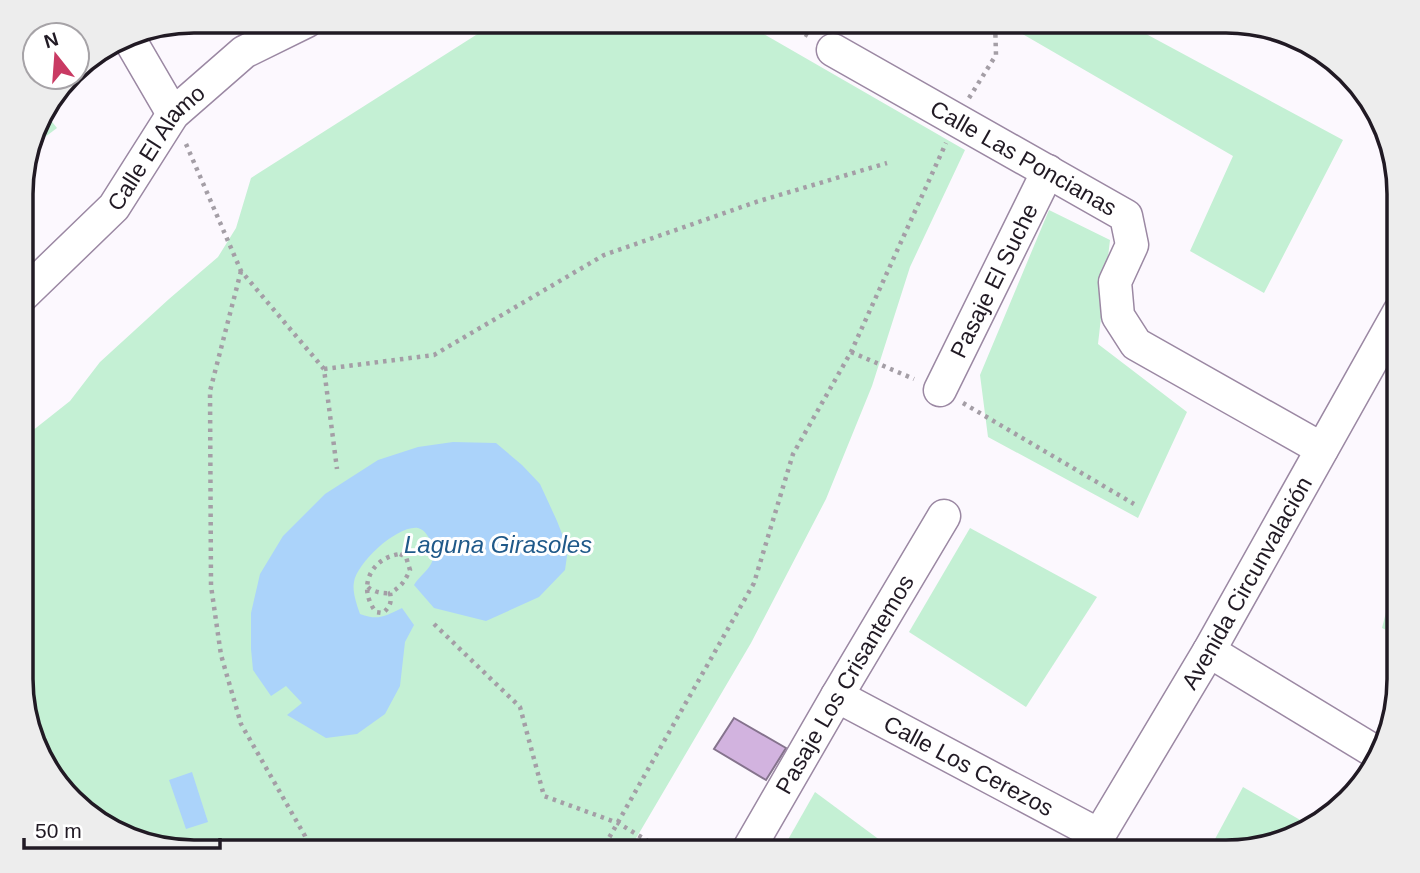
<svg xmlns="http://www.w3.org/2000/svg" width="1420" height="873" viewBox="0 0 1420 873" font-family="Helvetica,sans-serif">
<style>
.green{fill:#c4f0d4}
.water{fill:#abd3fa}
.building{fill:#d2b3df;stroke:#85738d;stroke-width:2}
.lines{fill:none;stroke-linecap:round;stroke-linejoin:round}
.minor-casing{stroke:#9b88a3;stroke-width:35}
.path{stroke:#a49ea6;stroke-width:4.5;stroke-dasharray:3.5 5;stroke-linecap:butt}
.minor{stroke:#fff;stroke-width:32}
.labels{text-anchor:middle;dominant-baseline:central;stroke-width:6;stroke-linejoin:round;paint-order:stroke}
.street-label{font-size:23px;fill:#211a24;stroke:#fff}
.water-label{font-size:24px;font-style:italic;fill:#1f5989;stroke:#fff}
.rim{fill:none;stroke:#211a24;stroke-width:3.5}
</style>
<rect width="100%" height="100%" fill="#fcf8fe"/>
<g class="green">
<polygon points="498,21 741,21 965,150 910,267 872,386 826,499 751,643 628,852 194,852 98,823 44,766 22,701 22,439 70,401 100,362 169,299 218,257 236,228 251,178"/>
<polygon points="1000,21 1122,21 1343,140 1264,293 1190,251 1233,156"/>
<polygon points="44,112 57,128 29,149 39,117"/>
<polygon points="1049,210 1110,240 1098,344 1187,412 1138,518 988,437 980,375"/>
<polygon points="970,528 1097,597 1026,707 909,632"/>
<polygon points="1399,562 1399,636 1382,628"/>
<polygon points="1243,787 1314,828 1236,852 1208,852"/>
<polygon points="815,792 896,852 781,852"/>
</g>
<g class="water">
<path d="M 453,442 L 496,443 L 522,465 L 540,484 L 557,521 L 568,549 L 565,570 L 539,597 L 486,621 L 434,608 L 414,585 C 419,576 430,570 433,559 C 435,554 434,548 432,544 C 429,537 425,530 418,528 C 397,525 357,563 354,582 C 352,592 357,605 360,614 C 379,621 385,616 402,608 L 414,625 L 405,642 L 400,686 L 385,714 L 357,734 L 326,738 L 287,715 L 302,703 L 286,686 L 271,696 L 253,670 L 251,649 L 251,613 L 260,574 L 283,536 L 325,494 L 378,460 L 418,447 Z"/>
<polygon points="192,772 208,822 186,829 169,780"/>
</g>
<polygon class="building" points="734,718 786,748 766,780 714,749"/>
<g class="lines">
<g class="minor-casing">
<g id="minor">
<polyline points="127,35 173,114"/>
<path id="s1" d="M 833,50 L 1126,216 L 1132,245 L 1115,282 L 1118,316 L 1136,344 L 1322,449"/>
<path id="s2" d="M 22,296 L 114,207 L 173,114 L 244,52 L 307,21"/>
<path id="s3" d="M 940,390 L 1048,171"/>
<polyline points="1209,651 1377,753"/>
<path id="s4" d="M 837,696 L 1099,835"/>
<path id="s5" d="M 747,852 L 837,696 L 944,516"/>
<path id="s6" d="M 1089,852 L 1209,651 L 1399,312"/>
</g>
</g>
<g class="path">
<polyline points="783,21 810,37"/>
<polyline points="969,98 996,55 995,21"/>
<polyline points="186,144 241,271 324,369 337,469"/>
<polyline points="241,271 210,391 211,586 221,655 241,724 305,836 310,852"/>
<polyline points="851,352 914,379"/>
<polyline points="324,369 434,355 604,255 756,202 887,163"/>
<polyline points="963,403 1134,504"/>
<path d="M 400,554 L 406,557 L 410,570 C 405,581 401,587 390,593 C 392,602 390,607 383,613 L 376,612 C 357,588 370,558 400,554 Z"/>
<path d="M 368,587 C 373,592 384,594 390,593"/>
<polyline points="434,624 520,707 544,796 618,823 666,852"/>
<polyline points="601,852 754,583 793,454 851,352 946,143"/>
</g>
<use href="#minor" class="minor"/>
</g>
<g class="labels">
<g class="street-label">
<text stroke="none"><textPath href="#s2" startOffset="201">Calle El Alamo</textPath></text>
<text stroke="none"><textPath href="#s1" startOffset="219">Calle Las Poncianas</textPath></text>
<text stroke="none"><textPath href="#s3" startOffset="122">Pasaje El Suche</textPath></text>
<text stroke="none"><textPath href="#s6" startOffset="312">Avenida Circunvalación</textPath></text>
<text stroke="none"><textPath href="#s5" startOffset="194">Pasaje Los Crisantemos</textPath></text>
<text stroke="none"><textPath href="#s4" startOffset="149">Calle Los Cerezos</textPath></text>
</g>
<g class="water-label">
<text x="498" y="544">Laguna Girasoles</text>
</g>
</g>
<path d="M0 0H1420V873H0ZM194 33H1226A161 161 0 0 1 1387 194V679A161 161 0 0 1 1226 840H194A161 161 0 0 1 33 679V194A161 161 0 0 1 194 33Z" fill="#ededed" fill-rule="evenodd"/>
<path class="rim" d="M194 33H1226A161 161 0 0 1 1387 194V679A161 161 0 0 1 1226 840H194A161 161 0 0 1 33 679V194A161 161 0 0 1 194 33Z"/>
<g transform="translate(56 56) rotate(343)"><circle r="33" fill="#ffffff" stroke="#a6a3a7" stroke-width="2"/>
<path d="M0-5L12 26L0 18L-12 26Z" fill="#c93a63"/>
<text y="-10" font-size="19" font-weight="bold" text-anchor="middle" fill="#211a24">N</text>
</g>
<path d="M24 838v10h196v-10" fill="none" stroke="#211a24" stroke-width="3.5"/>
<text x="35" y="838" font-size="21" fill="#211a24" stroke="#ffffff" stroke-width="5" paint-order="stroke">50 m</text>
</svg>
